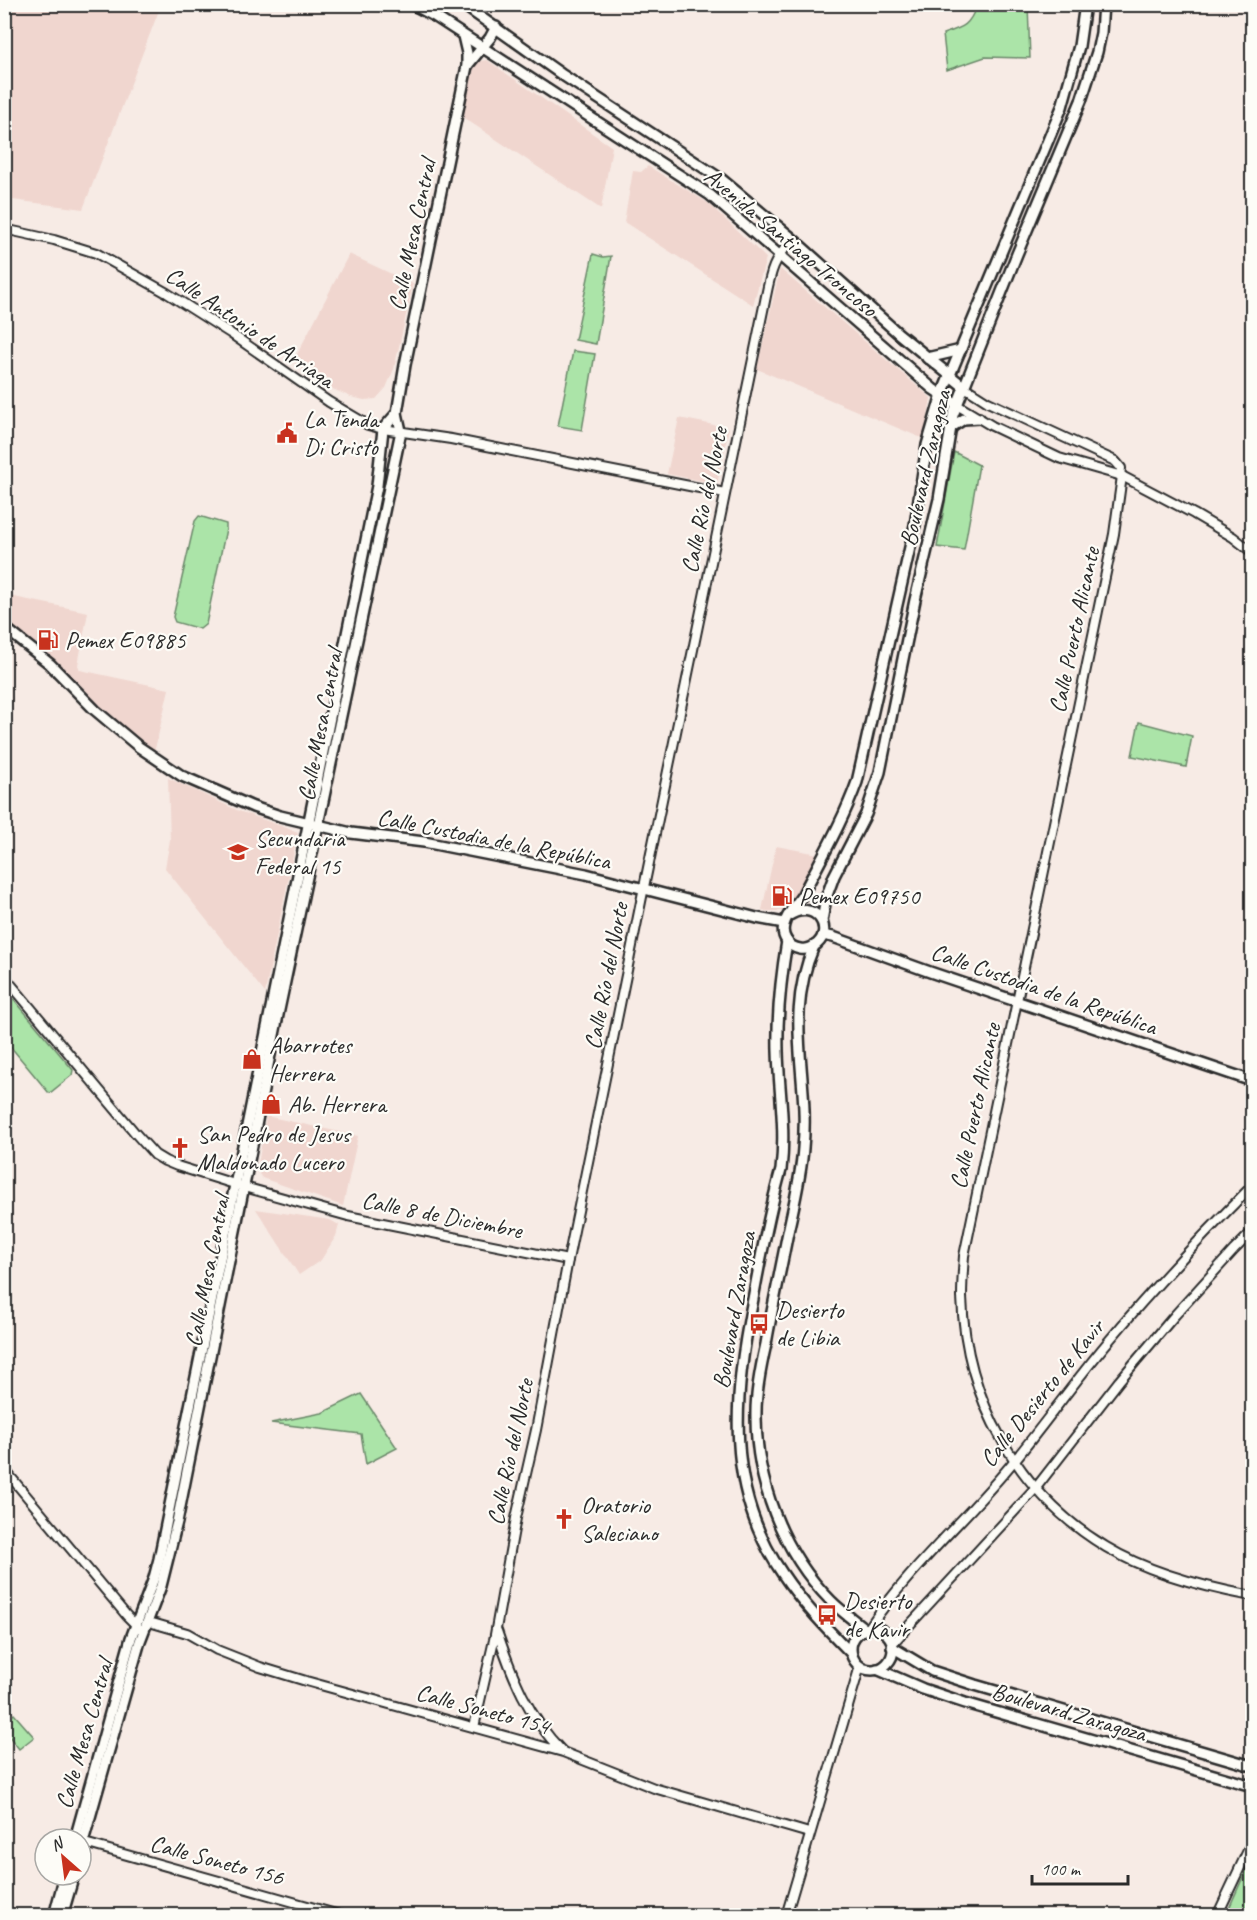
<svg xmlns="http://www.w3.org/2000/svg" width="1257" height="1920" viewBox="0 0 1257 1920" font-family="Caveat,sans-serif">
<style>
.built{fill:#f0d6cf}
.green{fill:#abe4a8;stroke:#6b886a;stroke-width:1.5}
.lines{fill:none;stroke-linecap:round;stroke-linejoin:round}
.minor-casing{stroke:#2b2b2b;stroke-width:12}
.major-casing{stroke:#2b2b2b;stroke-width:14}
.minor{stroke:#fdfcf7;stroke-width:8}
.major{stroke:#fdfcf7;stroke-width:9}
.labels{text-anchor:middle;dominant-baseline:central;stroke-width:4.5;stroke-linejoin:round;paint-order:stroke}
.street-label{font-size:24px;fill:#2b2b2b;stroke:#fdfcf7}
.poi-label{font-size:24px;fill:#2b2b2b;stroke:#fdfcf7;text-anchor:start}
</style>
<rect width="100%" height="100%" fill="#f7ebe5"/>
<filter id="ink" filterUnits="userSpaceOnUse"><feTurbulence type="fractalNoise" baseFrequency=".0167" numOctaves="2"/><feDisplacementMap in="SourceGraphic" scale="12" xChannelSelector="R" yChannelSelector="G"/><feConvolveMatrix kernelMatrix="1 2 1 2 8 2 1 2 1" color-interpolation-filters="sRGB"/></filter>
<g filter="url(#ink)">
<g class="built">
<polygon points="5,4 161,5 83,209 5,199"/>
<polygon points="487,60 612,147 601,209 461,116 472,65 479,61"/>
<polygon points="648,166 708,203 766,258 753,305 624,222 633,171 641,172"/>
<polygon points="349,254 413,284 394,369 386,388 376,399 364,400 351,397 326,386 293,362"/>
<polygon points="780,269 931,398 924,439 757,369"/>
<polygon points="679,418 729,428 717,484 667,474"/>
<polygon points="4,595 88,612 78,665 80,670 169,689 154,753 111,719 38,646 5,620"/>
<polygon points="168,778 239,811 298,832 265,993 165,868 170,840"/>
<polygon points="776,846 818,854 793,902 782,911 766,911 762,910"/>
<polygon points="266,1116 358,1136 343,1206 262,1178 257,1171"/>
<polygon points="256,1209 330,1220 339,1225 336,1236 321,1260 299,1275"/>
</g>
<g class="green">
<path d="M 977,5 L 1028,5 L 1030,58 L 985,57 L 947,70 L 943,34 C 964,27 969,26 977,5 Z"/>
<polygon points="593,254 603,257 611,256 596,344 575,340"/>
<polygon points="573,351 595,354 582,430 558,426"/>
<polygon points="954,452 979,465 964,550 937,547"/>
<polygon points="199,516 226,524 226,529 206,624 200,629 175,622 173,617 195,521"/>
<polygon points="1139,722 1192,736 1186,767 1132,756"/>
<polygon points="12,997 73,1070 72,1075 51,1092 49,1093 5,1040 5,1003"/>
<polygon points="361,1394 397,1448 366,1464 361,1434 271,1423 322,1413"/>
<polygon points="14,1714 34,1737 19,1749 5,1731 5,1721"/>
<polygon points="1252,1857 1252,1915 1226,1915"/>
</g>
<g class="lines">
<g class="minor-casing">
<g id="minor">
<polyline points="434,16 439,4"/>
<polyline points="4,229 54,240 96,253 167,293 230,333 329,402 368,425 383,429 451,439 725,493"/>
<polyline points="963,386 988,402 1115,461 1121,468 1120,476"/>
<polyline points="957,405 992,426 1059,458 1122,476 1194,514 1233,537 1252,552"/>
<path d="M 1122,476 L 1114,534 L 964,1256 C 963,1269 962,1283 962,1297 C 965,1399 1018,1494 1106,1547 C 1149,1573 1204,1587 1252,1596"/>
<polyline points="4,976 136,1134 155,1155 165,1161 177,1166 244,1187 348,1216 568,1260"/>
<polyline points="4,1469 127,1616 139,1628"/>
<polyline points="149,1622 187,1633 217,1650 260,1667 306,1681 563,1752 654,1788 809,1833"/>
<path d="M 868,1629 C 910,1567 967,1519 1014,1461 C 1046,1422 1075,1381 1107,1343 C 1153,1288 1202,1236 1252,1186"/>
<path d="M 497,1631 C 512,1676 528,1717 562,1751"/>
<polyline points="892,1644 1035,1489 1119,1381 1175,1315 1234,1250 1252,1232"/>
<path d="M 474,1727 L 494,1640 L 516,1518 L 536,1430 L 568,1260 L 644,887 L 765,301 C 771,271 772,262 793,239"/>
<polyline points="81,1842 343,1916"/>
<polyline points="786,1916 860,1666"/>
<polyline points="1217,1916 1252,1842"/>
</g>
</g>
<g class="major-casing">
<g id="major">
<polyline points="412,4 434,16 710,195 933,389 957,405"/>
<polyline points="462,4 561,74 721,179 793,239 899,334 963,386"/>
<polyline points="467,66 490,38 496,27"/>
<polyline points="927,358 961,350"/>
<polyline points="950,428 964,419 979,418"/>
<polyline points="4,627 50,664 95,710 139,747 182,776 253,807 280,816 351,833 424,842 586,874 757,918 784,923"/>
<path d="M 788,916 C 814,898 835,928 817,944 C 812,948 806,950 800,949 C 788,947 781,936 784,925 C 786,914 797,904 803,894 C 822,857 843,821 857,782 L 915,525 L 927,445 L 942,394 L 1062,107 L 1079,46 L 1085,4"/>
<polyline points="822,921 826,898 834,876 866,814 880,772 915,600 939,499 953,415 1017,254 1081,101 1097,52 1101,33 1103,4"/>
<polyline points="823,935 833,937 930,972 1252,1081"/>
<path d="M 787,941 C 781,977 777,1014 778,1051 C 779,1093 786,1127 781,1170 C 769,1212 761,1256 753,1299 C 734,1395 724,1488 782,1573 C 802,1603 826,1628 851,1653"/>
<path d="M 814,946 C 783,1018 810,1076 803,1148 C 801,1178 793,1208 787,1237 C 780,1273 772,1309 766,1344 C 761,1366 756,1389 756,1412 C 755,1480 782,1552 831,1601 C 842,1612 854,1620 866,1630"/>
<circle cx="872" cy="1649" r="21"/>
<polyline points="892,1647 932,1671 975,1685 1252,1766"/>
<polyline points="877,1669 923,1689 965,1703 1252,1786"/>
<polyline points="75,1839 131,1638 154,1578 159,1559 377,486 383,429 397,413"/>
<polyline points="81,1849 140,1641 161,1586 177,1522 279,1010 401,431 397,413 405,365 467,66 467,53 463,36"/>
<polyline points="54,1916 65,1875"/>
<polyline points="62,1916 74,1875"/>
</g>
</g>
<use href="#minor" class="minor"/>
<use href="#major" class="major"/>
</g>
</g>
<defs>
<g id="civic-bare" transform="scale(1.62)"><path d="M-.6-6.5H3V-4.5H.6V-3L4-1V1h2V6H-6V1h2V-1L-.6-3ZM-1.2 2.5V6h2.4V2.5Z" fill="#c8321e" stroke="#fdfcf7" stroke-width="2.5" paint-order="stroke"/></g>
<g id="fuel-bare" transform="scale(1.62)"><path d="M-5.5-6h7V0h2V4h1.3V-2.5L3-4.5l.8-.8L6-3V5H2.5V1h-1V6h-7ZM-4.2-4.7v3.2H.2V-4.7Z" fill="#c8321e" stroke="#fdfcf7" stroke-width="2.5" paint-order="stroke"/></g>
<g id="school-bare" transform="scale(1.62)"><path d="M0-5L7-2L0 1L-7-2ZM-4 1L0 2.5L4 1V4Q0 6-4 4Z" fill="#c8321e" stroke="#fdfcf7" stroke-width="2.5" paint-order="stroke"/></g>
<g id="shop-bare" transform="scale(1.62)"><path d="M-5-2.5h2.3a2.7 3.5 0 0 1 5.4 0H5L5.5 6h-11ZM-1.5-2.5h3a1.5 2.3 0 0 0-3 0Z" fill="#c8321e" stroke="#fdfcf7" stroke-width="2.5" paint-order="stroke"/></g>
<g id="church-bare" transform="scale(1.62)"><path d="M-1.2-6h2.4v3.5h3.3v2.4h-3.3V6h-2.4V-.1h-3.3v-2.4h3.3Z" fill="#c8321e" stroke="#fdfcf7" stroke-width="2.5" paint-order="stroke"/></g>
<g id="bus-bare" transform="scale(1.62)"><path d="M-5-6H5V4H4V6H2V4H-2V6H-4V4H-5ZM-3.5-4V0h7V-4ZM-3.5 1.2v1.5H-2V1.2ZM2 1.2v1.5H3.5V1.2Z" fill="#c8321e" stroke="#fdfcf7" stroke-width="2.5" paint-order="stroke"/></g>
</defs>
<g fill-rule="evenodd">
<use href="#civic-bare" x="287" y="433"/>
<use href="#fuel-bare" x="48" y="640"/>
<use href="#school-bare" x="238" y="852"/>
<use href="#fuel-bare" x="782" y="896"/>
<use href="#shop-bare" x="252" y="1059"/>
<use href="#shop-bare" x="271" y="1104"/>
<use href="#church-bare" x="180" y="1148"/>
<use href="#bus-bare" x="759" y="1324"/>
<use href="#church-bare" x="564" y="1519"/>
<use href="#bus-bare" x="827" y="1615"/>
</g>
<g class="labels">
<g class="street-label">
<text transform="translate(412 235) rotate(-78)">Calle Mesa Central</text>
<text transform="translate(791 242) rotate(40)">Avenida Santiago Troncoso</text>
<text transform="translate(250 327) rotate(34)">Calle Antonio de Arriaga</text>
<text transform="translate(925 468) rotate(-77)">Boulevard Zaragoza</text>
<text transform="translate(704 500) rotate(-78)">Calle Río del Norte</text>
<text transform="translate(1074 630) rotate(-78)">Calle Puerto Alicante</text>
<text transform="translate(320 725) rotate(-79)">Calle Mesa Central</text>
<text transform="translate(494 839) rotate(11)">Calle Custodia de la República</text>
<text transform="translate(606 976) rotate(-79)">Calle Río del Norte</text>
<text transform="translate(1044 989) rotate(19)">Calle Custodia de la República</text>
<text transform="translate(975 1106) rotate(-78)">Calle Puerto Alicante</text>
<text transform="translate(442 1215) rotate(11)">Calle 8 de Diciembre</text>
<text transform="translate(207 1271) rotate(-79)">Calle Mesa Central</text>
<text transform="translate(734 1310) rotate(-80)">Boulevard Zaragoza</text>
<text transform="translate(1042 1393) rotate(-51)">Calle Desierto de Kavir</text>
<text transform="translate(510 1452) rotate(-78)">Calle Río del Norte</text>
<text transform="translate(483 1709) rotate(15)">Calle Soneto 154</text>
<text transform="translate(1069 1712) rotate(16)">Boulevard Zaragoza</text>
<text transform="translate(84 1734) rotate(-74)">Calle Mesa Central</text>
<text transform="translate(217 1860) rotate(15)">Calle Soneto 156</text>
</g>
<g class="poi-label">
<text x="304" y="419">La Tenda<tspan x="304" dy="28">Di Cristo</tspan></text>
<text x="65" y="640">Pemex E09885</text>
<text x="255" y="838">Secundaria<tspan x="255" dy="28">Federal 15</tspan></text>
<text x="799" y="896">Pemex E09750</text>
<text x="269" y="1045">Abarrotes<tspan x="269" dy="28">Herrera</tspan></text>
<text x="288" y="1104">Ab. Herrera</text>
<text x="197" y="1134">San Pedro de Jesus<tspan x="197" dy="28">Maldonado Lucero</tspan></text>
<text x="776" y="1310">Desierto<tspan x="776" dy="28">de Libia</tspan></text>
<text x="581" y="1505">Oratorio<tspan x="581" dy="28">Saleciano</tspan></text>
<text x="844" y="1601">Desierto<tspan x="844" dy="28">de Kavir</tspan></text>
</g>
</g>
<rect width="1257" height="1920" fill="none" stroke="#fdfcf7" stroke-width="24"/>
<rect x="12" y="12" width="1233" height="1896" fill="none" stroke="#2b2b2b" stroke-width="2" filter="url(#ink)"/>
<g transform="translate(63 1857) rotate(332)"><circle r="28" fill="#fdfcf7" stroke="#a9a8a5" stroke-width="1.5"/>
<path d="M0-4.5L10 22L0 15L-10 22Z" fill="#c8321e"/>
<text y="-9" font-size="16" font-weight="bold" text-anchor="middle" fill="#2b2b2b">N</text>
</g>
<path d="M1032 1875v9h96v-9" fill="none" stroke="#2b2b2b" stroke-width="3"/>
<text x="1041" y="1875" font-size="18" fill="#2b2b2b" stroke="#fdfcf7" stroke-width="4.5" paint-order="stroke">100 m</text>
</svg>
